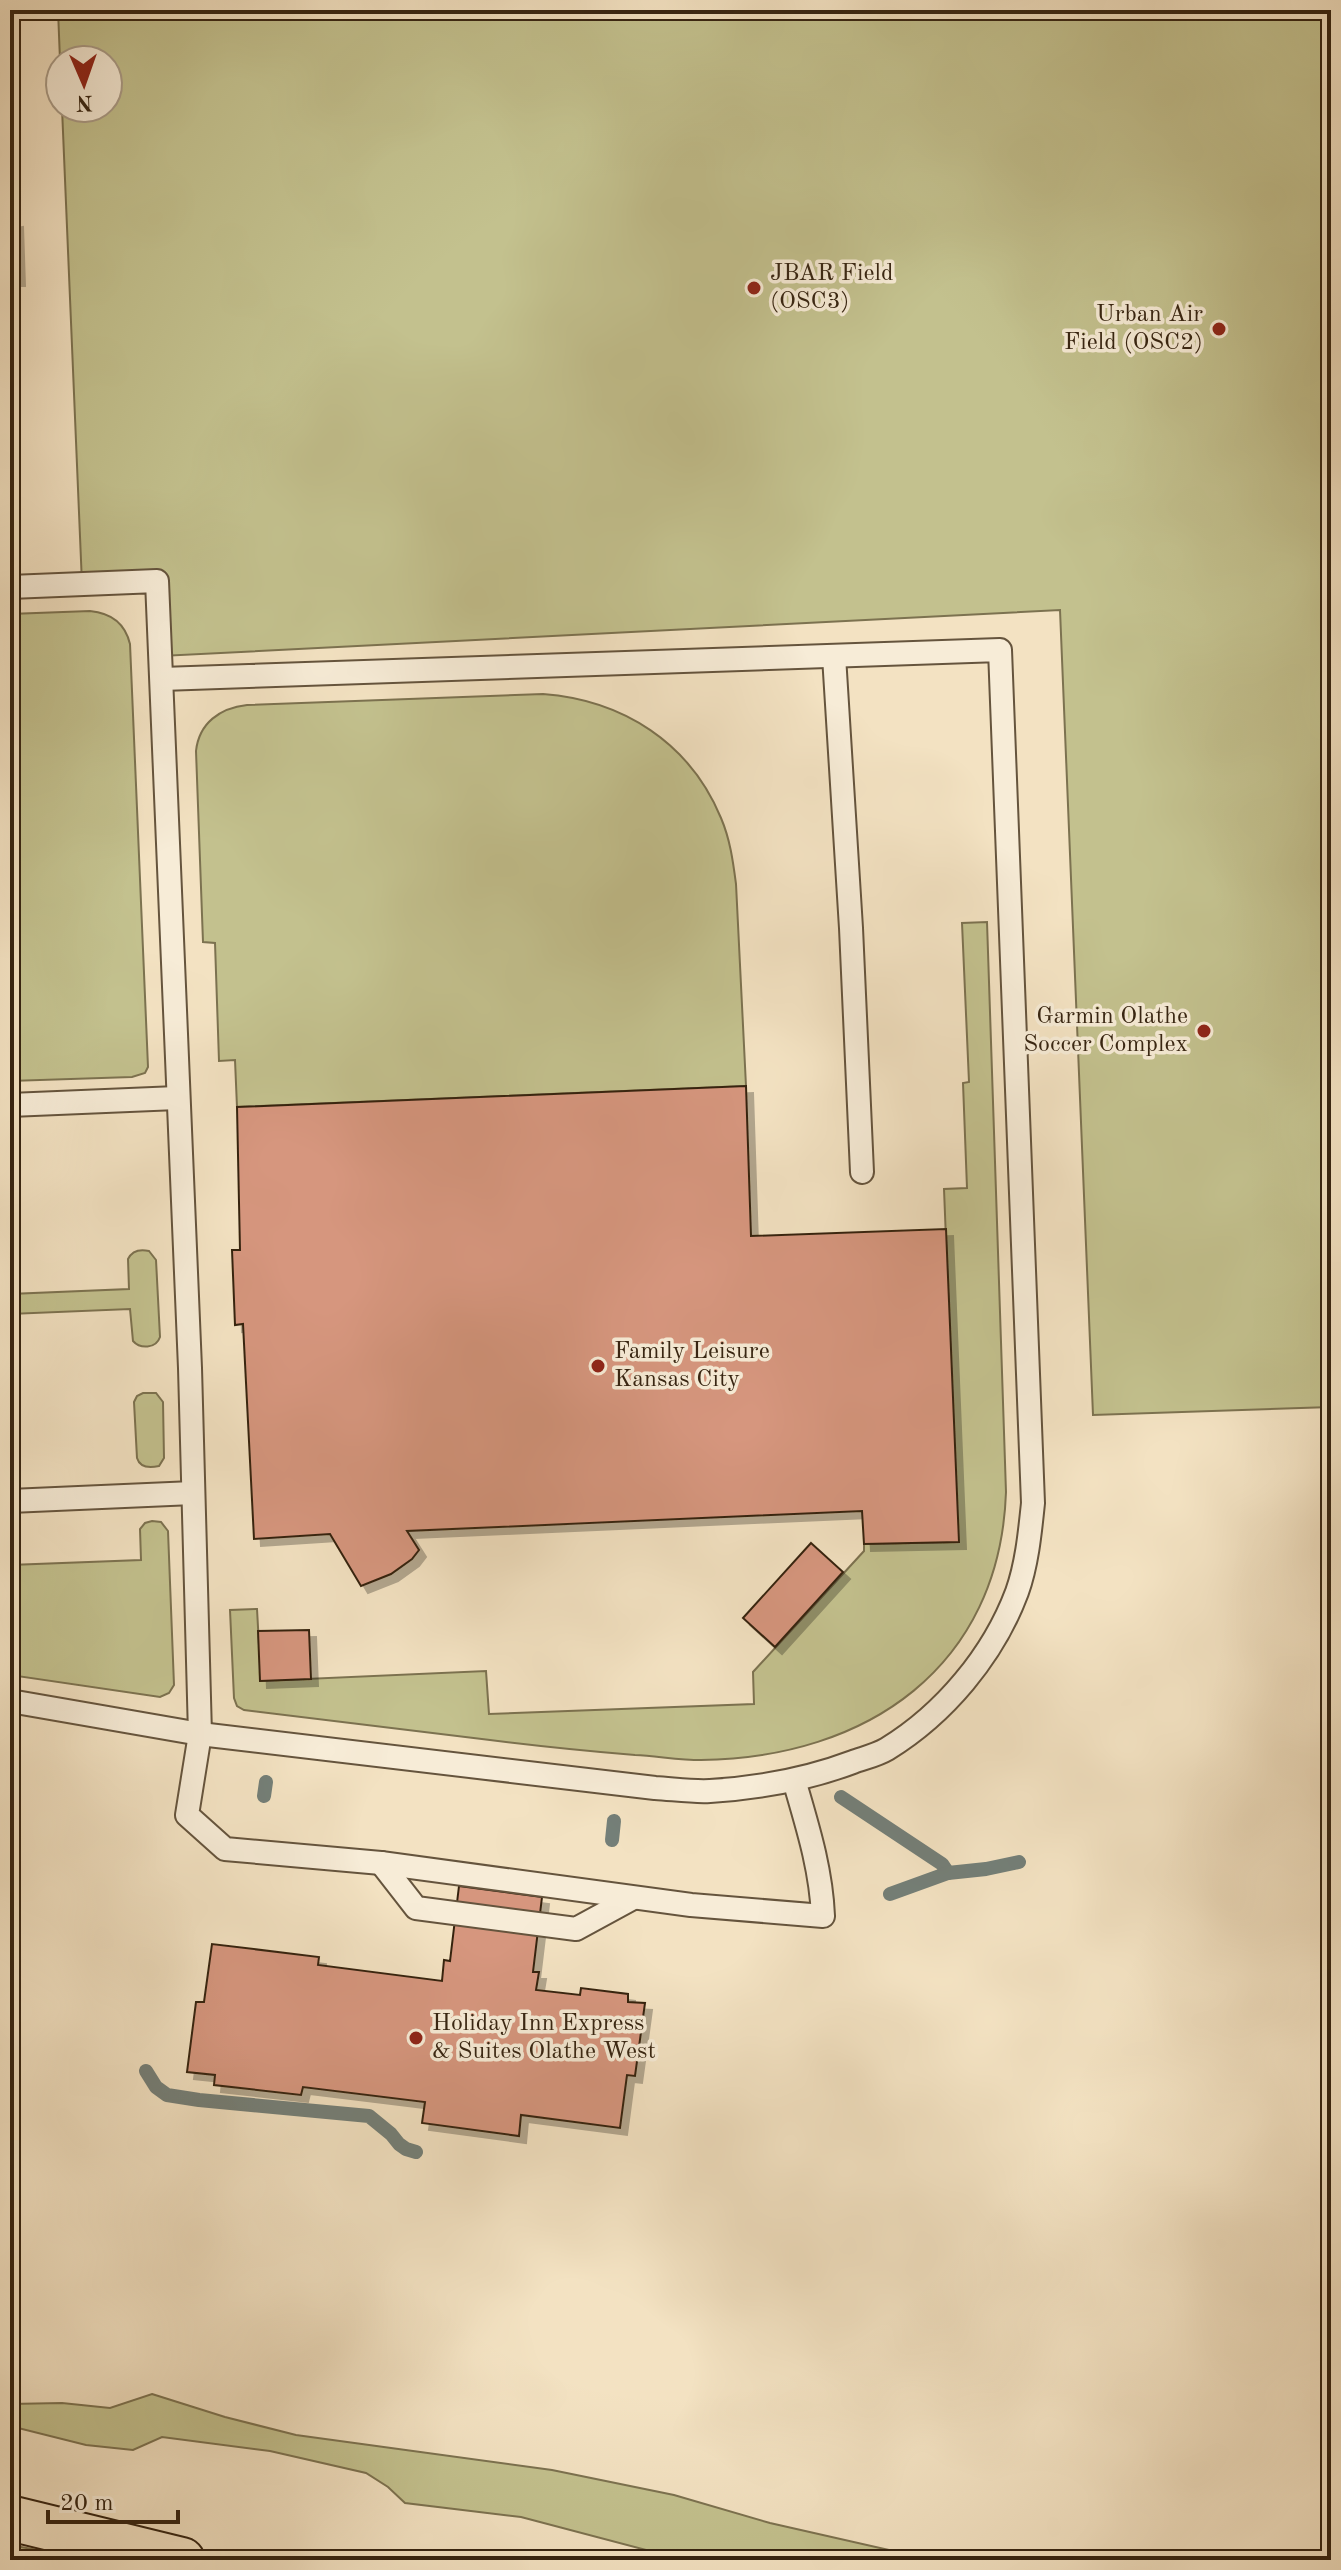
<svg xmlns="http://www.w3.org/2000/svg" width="1341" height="2570" viewBox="0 0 1341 2570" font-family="'Old Standard TT',serif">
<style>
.green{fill:#c3c18e;stroke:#7c7250;stroke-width:2}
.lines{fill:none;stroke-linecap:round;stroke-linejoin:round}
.stream{stroke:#747f78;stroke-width:14}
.building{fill:#d6967e;stroke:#362411;stroke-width:2;filter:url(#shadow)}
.service-casing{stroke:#65543d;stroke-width:26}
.motorway-casing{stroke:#362411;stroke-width:48}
.service{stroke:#f7ecd7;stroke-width:22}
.motorway{stroke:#f3e2c2;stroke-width:44}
.poi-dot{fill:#8f2418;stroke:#f7ecd7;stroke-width:3}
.labels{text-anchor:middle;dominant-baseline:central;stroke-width:7;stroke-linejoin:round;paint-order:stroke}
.poi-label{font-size:24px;fill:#362411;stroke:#f7ecd7;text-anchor:start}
</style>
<defs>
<filter id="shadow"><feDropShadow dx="7" dy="7" stdDeviation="0" flood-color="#0004"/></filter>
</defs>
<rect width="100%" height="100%" fill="#f3e2c2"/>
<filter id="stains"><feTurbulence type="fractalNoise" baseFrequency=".0025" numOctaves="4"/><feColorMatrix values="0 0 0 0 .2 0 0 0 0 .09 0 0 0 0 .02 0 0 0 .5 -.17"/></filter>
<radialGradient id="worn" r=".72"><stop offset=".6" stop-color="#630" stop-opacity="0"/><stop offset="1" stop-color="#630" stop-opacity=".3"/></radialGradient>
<g class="green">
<polygon points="58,10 1331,10 1331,1407 1093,1415 1060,610 161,656 156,581 82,584 62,108 108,108 108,60 60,60"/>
<path d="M 90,611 C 111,613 125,623 130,644 L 148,1067 L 145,1073 L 132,1077 L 10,1081 L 10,614 Z"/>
<path d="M 543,694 C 623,700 690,743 721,818 C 730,839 733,861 736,884 L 746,1086 L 237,1107 L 235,1060 L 219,1061 L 215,943 L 203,942 L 196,751 C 199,723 220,708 247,705 Z"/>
<path d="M 987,922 L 1006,1492 C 1000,1667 867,1758 701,1760 C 679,1760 657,1756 635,1755 C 587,1751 538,1746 490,1740 C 408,1730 326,1720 244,1710 L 237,1706 L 234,1698 L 230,1610 L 257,1609 L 261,1681 L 486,1671 L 489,1714 L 754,1704 L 753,1672 L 864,1551 L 864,1544 L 958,1542 L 944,1189 L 967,1188 L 963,1083 L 969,1082 L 962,923 Z"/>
<path d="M 149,1251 L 156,1260 L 160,1337 C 156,1349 140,1349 133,1341 L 130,1309 L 10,1314 L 10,1294 L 129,1289 L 128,1259 C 132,1251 140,1249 149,1251 Z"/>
<path d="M 143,1393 L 156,1393 L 163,1402 L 164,1458 L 159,1466 C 150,1468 140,1468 137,1458 L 134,1402 L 137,1396 Z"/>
<polygon points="152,1521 161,1522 168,1531 174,1685 169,1693 160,1697 10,1675 10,1565 141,1560 140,1529 145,1523"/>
<polygon points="152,2394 225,2417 296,2435 552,2470 674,2495 770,2523 933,2560 684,2560 521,2517 405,2503 388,2487 366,2473 270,2451 162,2437 133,2450 86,2445 10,2426 10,2404 62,2403 110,2408"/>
<polygon points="10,2545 92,2560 10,2560"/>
</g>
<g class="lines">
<g class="stream">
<polyline points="264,1796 266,1782"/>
<polyline points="841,1797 942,1864 948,1873"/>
<polyline points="612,1840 614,1821"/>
<polyline points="890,1894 948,1873 986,1869 1019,1862"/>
<polyline points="146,2071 156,2087 167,2095 199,2100 369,2116 391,2134 399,2144 406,2149 416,2152"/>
</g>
</g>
<g class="building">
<polygon points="16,220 18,279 10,279 10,221"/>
<polygon points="746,1086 751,1236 946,1229 959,1542 864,1544 862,1511 407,1531 419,1550 412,1559 391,1574 361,1586 330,1534 254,1539 243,1324 235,1325 232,1250 240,1250 237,1107"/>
<polygon points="811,1543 843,1572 775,1647 743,1618"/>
<polygon points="309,1630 311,1679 260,1681 258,1631"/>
<polygon points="459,1886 542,1897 533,1972 539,1972 536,1990 580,1995 581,1988 628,1994 628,2002 645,2003 635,2076 627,2075 620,2128 521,2115 519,2136 422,2123 425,2102 303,2087 301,2095 214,2085 215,2075 187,2072 196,2002 204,2002 212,1944 319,1957 318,1965 442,1981 444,1960 450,1961"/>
</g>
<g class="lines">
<g class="service-casing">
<g id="service">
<path d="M 10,587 L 157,581 L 190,1368 L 200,1734 L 187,1815 L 225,1849 L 381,1863 L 691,1905 L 823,1916 C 821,1868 807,1825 794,1780"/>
<polyline points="834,656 851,928 862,1172"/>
<polyline points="10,1105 177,1098"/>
<polyline points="10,1501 193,1493"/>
<path d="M 10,1701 L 200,1734 L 655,1788 C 673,1789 692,1792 710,1791 C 758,1788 808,1779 853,1762 C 864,1758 877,1755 887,1749 C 944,1714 993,1656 1017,1592 C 1027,1564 1030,1532 1033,1503 L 1000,650 L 162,679"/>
<polyline points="381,1863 416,1908 576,1929 633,1898"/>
</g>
</g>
<g class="motorway-casing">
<polyline id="motorway" points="10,2518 182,2560"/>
</g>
<use href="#service" class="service"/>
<use href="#motorway" class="motorway"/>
</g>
<g class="poi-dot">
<circle cx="754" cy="288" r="8"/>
<circle cx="1219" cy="329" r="8"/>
<circle cx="1204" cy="1031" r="8"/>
<circle cx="598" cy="1366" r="8"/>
<circle cx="416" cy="2038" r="8"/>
</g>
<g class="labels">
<g class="poi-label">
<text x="770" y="274">JBAR Field<tspan x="770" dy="28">(OSC3)</tspan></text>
<text x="1203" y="315" text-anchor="end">Urban Air<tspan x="1203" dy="28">Field (OSC2)</tspan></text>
<text x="1188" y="1017" text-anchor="end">Garmin Olathe<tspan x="1188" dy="28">Soccer Complex</tspan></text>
<text x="614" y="1352">Family Leisure<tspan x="614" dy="28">Kansas City</tspan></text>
<text x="432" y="2024">Holiday Inn Express<tspan x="432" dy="28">&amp; Suites Olathe West</tspan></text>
</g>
</g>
<rect width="1341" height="2570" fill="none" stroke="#f3e2c2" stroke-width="40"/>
<rect x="12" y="12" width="1317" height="2546" fill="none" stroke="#362411" stroke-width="4"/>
<rect x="20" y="20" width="1301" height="2530" fill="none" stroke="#362411" stroke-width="2"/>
<g transform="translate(84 84) rotate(178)"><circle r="38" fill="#f7ecd7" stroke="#aa9c88" stroke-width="2"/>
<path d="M0-6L14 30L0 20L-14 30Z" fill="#8f2418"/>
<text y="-12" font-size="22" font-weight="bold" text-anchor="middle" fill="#362411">N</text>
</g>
<path d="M48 2510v12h130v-12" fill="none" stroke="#362411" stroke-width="4"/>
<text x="60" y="2510" font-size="24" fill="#362411" stroke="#f7ecd7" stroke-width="6" paint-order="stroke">20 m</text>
<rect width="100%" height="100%" filter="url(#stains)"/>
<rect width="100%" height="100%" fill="url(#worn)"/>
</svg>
